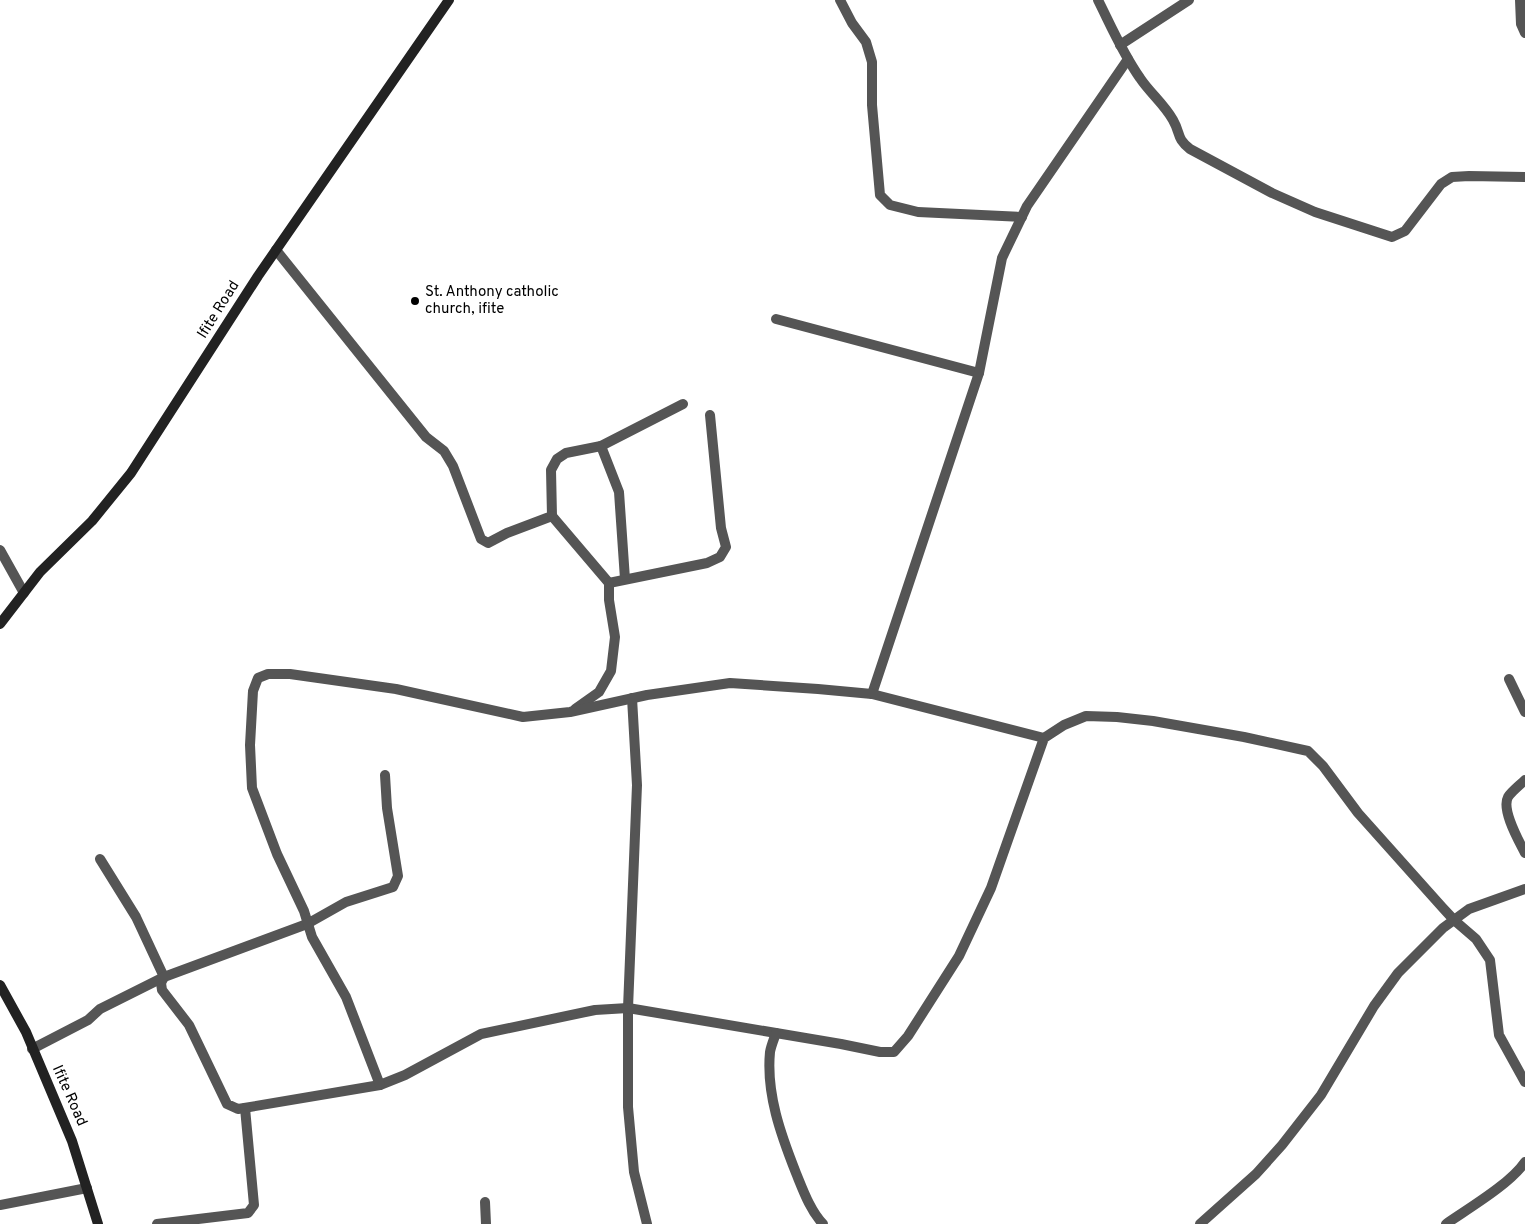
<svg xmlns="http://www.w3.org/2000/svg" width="1525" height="1224" viewBox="0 0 1525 1224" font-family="Overpass,sans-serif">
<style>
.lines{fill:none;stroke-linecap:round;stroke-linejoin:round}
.street{stroke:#555;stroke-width:10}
.secondary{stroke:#222;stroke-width:10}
.poi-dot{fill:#000;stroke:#fff;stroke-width:2}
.labels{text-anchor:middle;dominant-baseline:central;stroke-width:5;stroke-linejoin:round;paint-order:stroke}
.poi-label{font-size:15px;fill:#000;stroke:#fff;text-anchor:start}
.street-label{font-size:15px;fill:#000;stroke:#fff}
</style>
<rect width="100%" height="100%" fill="#fff"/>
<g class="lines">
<g class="street">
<polyline points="840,0 852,23 866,42 872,62 872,105 880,195 890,205 918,212 1022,217"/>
<path d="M 1098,0 C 1111,26 1123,54 1140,78 C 1150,93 1164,104 1173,120 C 1181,134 1176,138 1190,149 L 1272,193 L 1315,212 L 1392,237 L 1405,231 L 1441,184 L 1452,177 L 1469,176 L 1525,177"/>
<polyline points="1520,0 1521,24 1525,33"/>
<polyline points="1120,45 1189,0"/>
<polyline points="276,250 426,437 444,451 453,466 481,539 488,543 507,533 552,516 551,470 557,459 566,453 601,446 683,404"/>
<polyline points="776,319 979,373"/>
<polyline points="601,446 619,492 625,579"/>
<polyline points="552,516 609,583"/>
<polyline points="0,550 24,593"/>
<polyline points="1509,679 1525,712"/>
<polyline points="872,694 979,373 1002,258 1027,206 1128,59"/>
<polyline points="632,698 637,785 628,1008 628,1107 634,1172 647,1224"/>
<polyline points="575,709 599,692 611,671 615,637 609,600 609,583 707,563 720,557 726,547 721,528 710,415"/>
<path d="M 1525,780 C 1520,785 1512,791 1508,797 C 1501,810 1519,841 1525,853"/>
<polyline points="100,859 136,917 164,977 161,983 162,990 189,1025 227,1104 238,1109 380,1085 405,1075 481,1034 595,1010 628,1008 841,1044 880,1052 894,1052 908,1036 959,956 991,888 1044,738 1064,725 1086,716 1117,717 1153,721 1244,737 1308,751 1323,766 1358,813 1442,907 1454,920 1476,939 1490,960 1499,1035 1525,1082"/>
<path d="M 776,1033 C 774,1039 771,1046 770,1052 C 766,1094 781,1135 796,1173 C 803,1190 810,1210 823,1224"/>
<polyline points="32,1049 88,1020 100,1009 164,977 307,924 346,902 393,887 398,876 387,808 385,775"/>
<polyline points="380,1085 346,997 312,937 304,911 277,854 252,788 250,745 253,691 258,678 268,674 290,674 396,689 523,717 570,712 647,695 730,683 818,689 872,694 1044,738"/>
<polyline points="485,1202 486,1224"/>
<polyline points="0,1205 87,1188"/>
<polyline points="157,1224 248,1213 254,1205 245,1108"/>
<polyline points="1200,1224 1256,1174 1282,1145 1321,1095 1374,1006 1398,973 1443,928 1469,909 1525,889"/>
<path d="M 1446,1224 C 1469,1208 1510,1184 1525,1162"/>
</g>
<g class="secondary">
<polyline points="0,624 40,572 92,521 131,473 258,276 449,0"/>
<polyline points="0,985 26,1032 72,1141 98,1224"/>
</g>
</g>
<circle class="poi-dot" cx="415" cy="301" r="5"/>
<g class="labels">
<g class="poi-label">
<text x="425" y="292">St. Anthony catholic<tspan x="425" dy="17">church, ifite</tspan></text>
</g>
<g class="street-label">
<text transform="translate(219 310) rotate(-58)">Ifite Road</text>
<text transform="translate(69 1096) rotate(66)">Ifite Road</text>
</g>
</g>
</svg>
